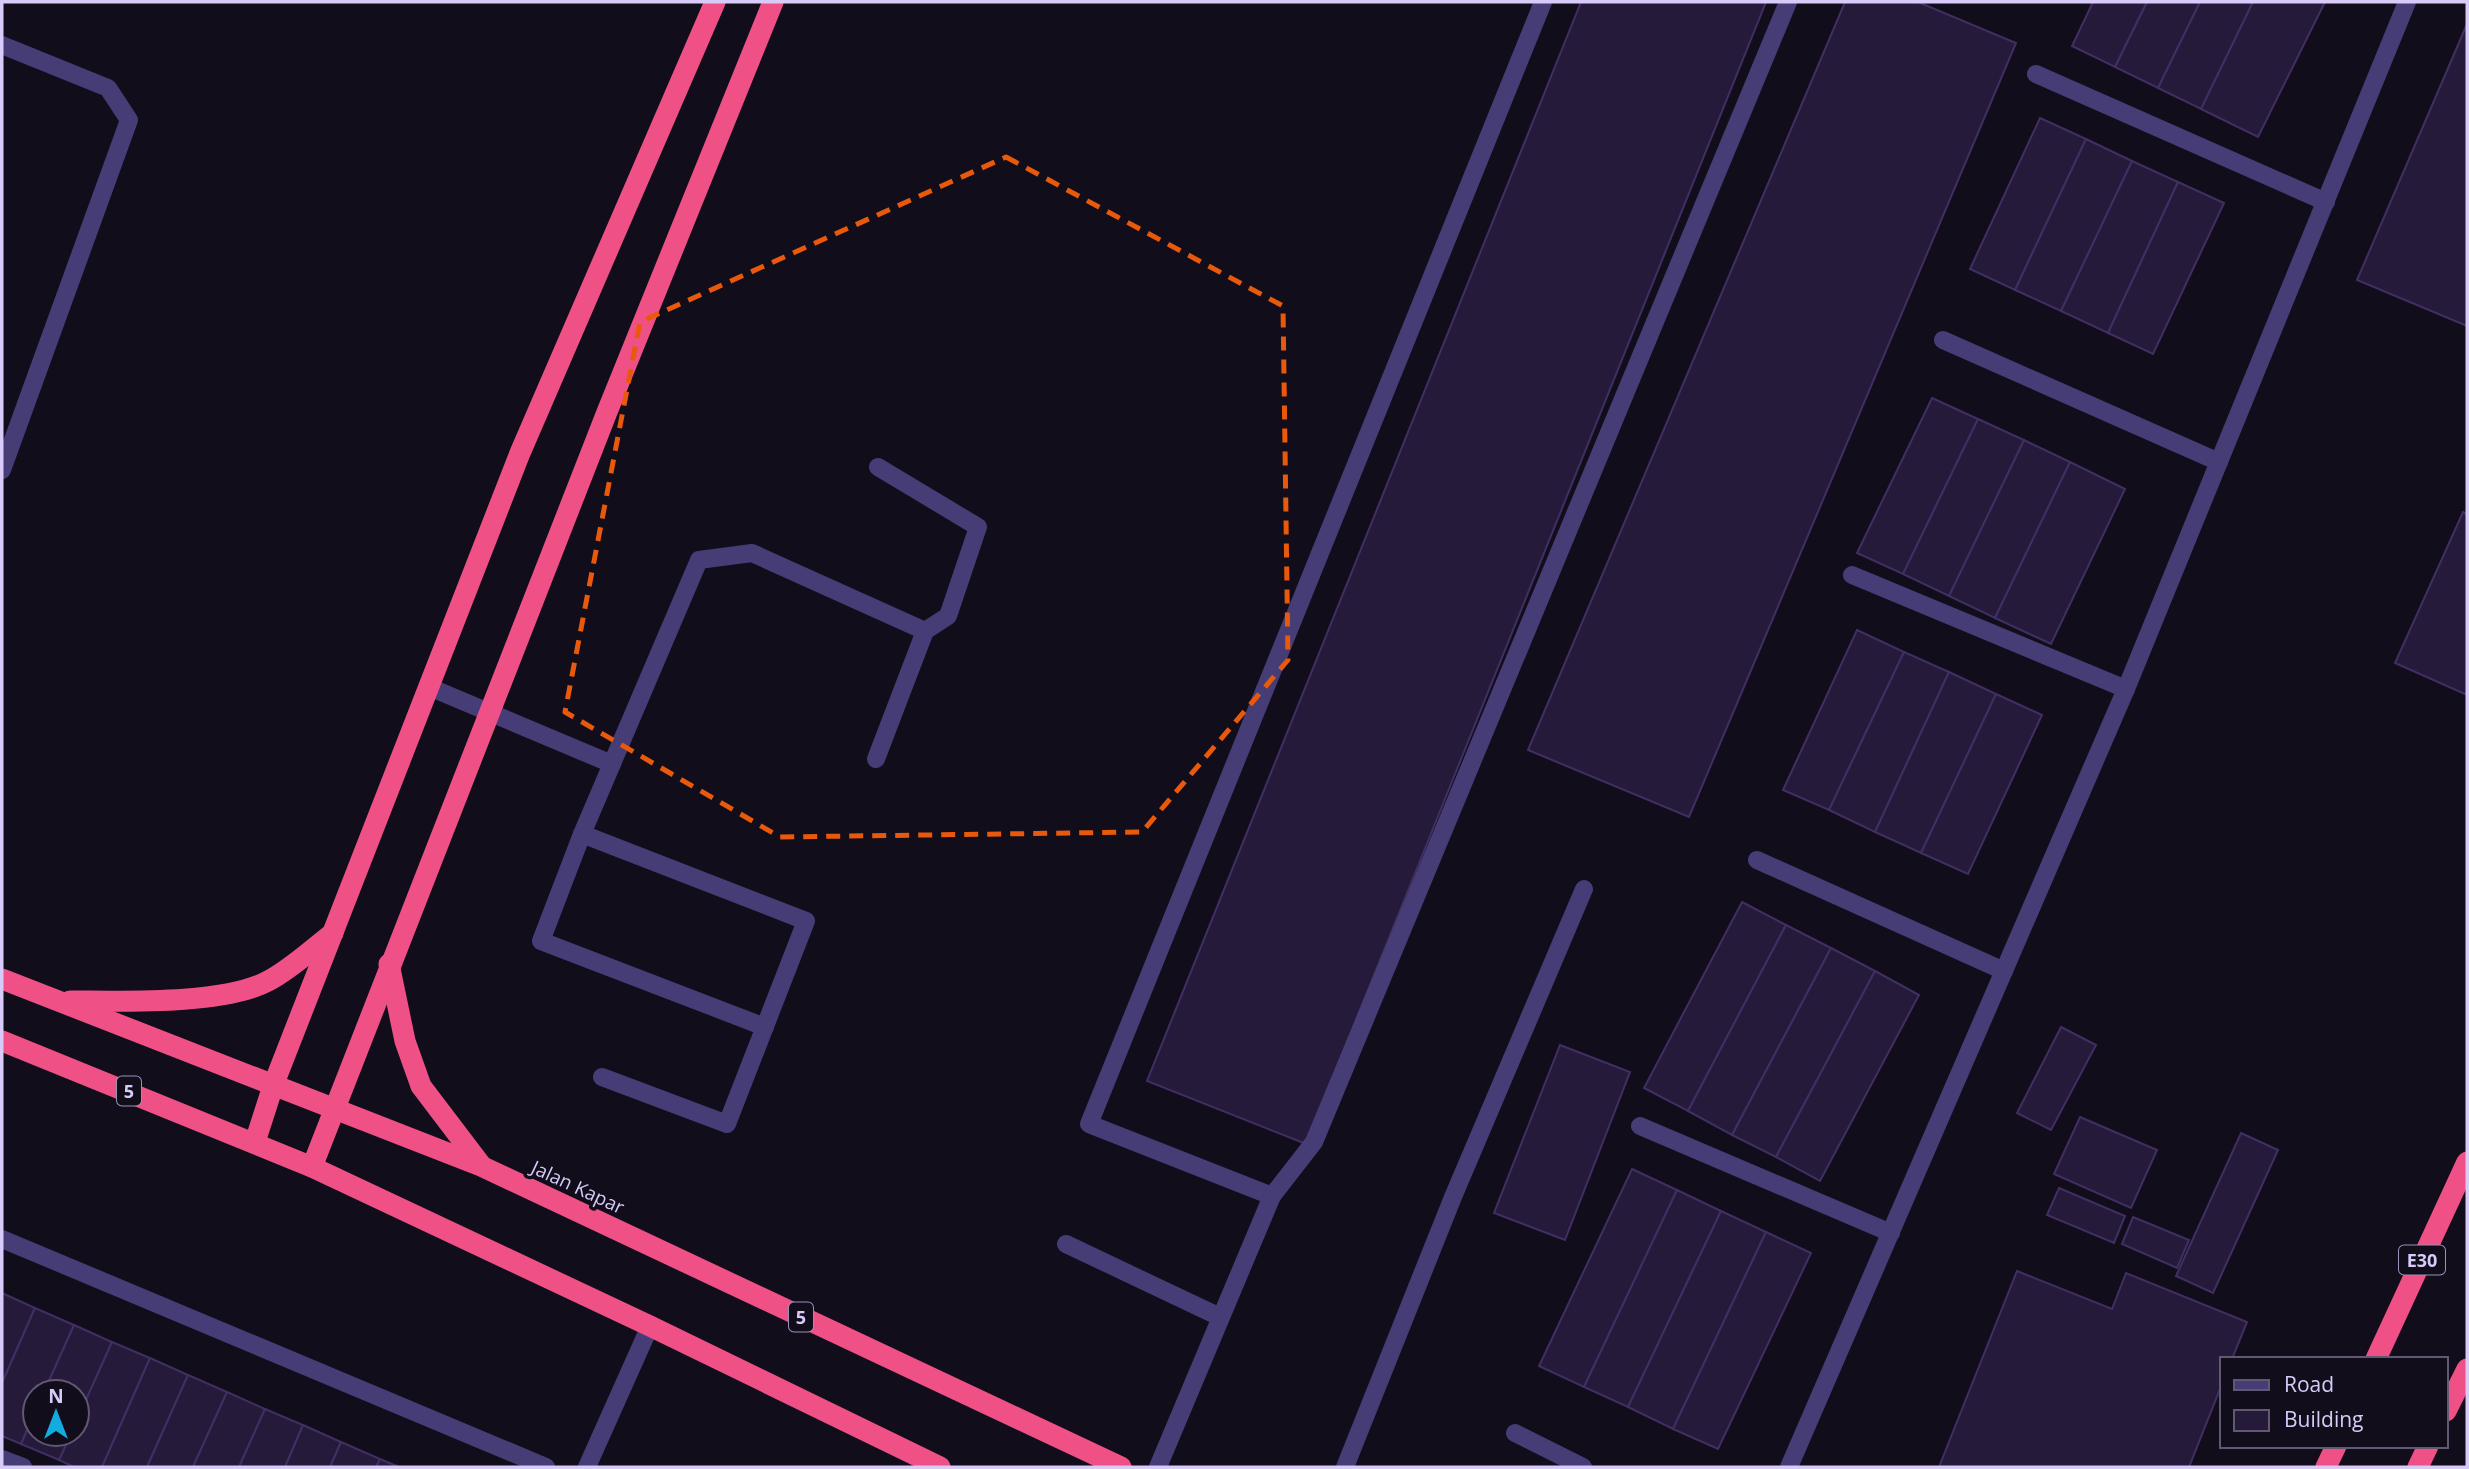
<svg xmlns="http://www.w3.org/2000/svg" width="2469" height="1469" viewBox="0 0 2469 1469" font-family="'Open Sans',sans-serif">
<style>
.building{fill:#261a3a;stroke:#412f64;stroke-width:2}
.lines{fill:none;stroke-linecap:round;stroke-linejoin:round}
.minor{stroke:#463c76;stroke-width:18}
.highway{stroke:#ef5186;stroke-width:21}
.marked{fill:none;stroke:#e8590c;stroke-width:5;stroke-dasharray:14 9;stroke-linejoin:round}
.labels{text-anchor:middle;dominant-baseline:central;stroke-width:7;stroke-linejoin:round;paint-order:stroke}
.shield{fill:#110d1b;stroke:#9c92b7;stroke-width:2}
.shield-label{font-size:18px;font-weight:bold;fill:#d8cbfa}
.street-label{font-size:19px;fill:#d8cbfa;stroke:#110d1b}
</style>
<rect width="100%" height="100%" fill="#110d1b"/>
<g class="building">
<polygon points="1581,2 1766,2 1306,1144 1147,1081"/>
<polygon points="1845,2 1918,2 2016,43 1689,817 1528,750"/>
<polygon points="2093,2 2147,2 2115,67 2072,46"/>
<polygon points="2147,2 2200,2 2158,88 2115,67"/>
<polygon points="2200,2 2253,2 2201,109 2158,88"/>
<polygon points="2253,2 2325,2 2258,137 2201,109"/>
<polygon points="2467,24 2467,326 2357,280"/>
<polygon points="2040,118 2086,139 2015,290 1970,269"/>
<polygon points="2086,139 2132,161 2061,311 2015,290"/>
<polygon points="2132,161 2178,182 2108,333 2061,311"/>
<polygon points="2178,182 2224,203 2153,354 2108,333"/>
<polygon points="1932,398 1978,419 1903,574 1857,553"/>
<polygon points="1978,419 2024,440 1949,596 1903,574"/>
<polygon points="2024,440 2070,462 1995,618 1949,596"/>
<polygon points="2070,462 2125,489 2051,644 1995,618"/>
<polygon points="2463,512 2467,514 2467,695 2395,663"/>
<polygon points="1857,630 1904,652 1829,810 1783,790"/>
<polygon points="1904,652 1949,672 1875,832 1829,810"/>
<polygon points="1949,672 1996,694 1921,853 1875,832"/>
<polygon points="1996,694 2042,715 1968,874 1921,853"/>
<polygon points="1742,902 1786,925 1688,1111 1644,1088"/>
<polygon points="1786,925 1831,948 1732,1135 1688,1111"/>
<polygon points="1831,948 1875,971 1776,1157 1732,1135"/>
<polygon points="1875,971 1919,995 1820,1181 1776,1157"/>
<polygon points="2061,1027 2096,1045 2051,1130 2017,1113"/>
<polygon points="1560,1045 1630,1072 1565,1240 1494,1213"/>
<polygon points="2080,1117 2157,1150 2131,1208 2054,1174"/>
<polygon points="2241,1133 2278,1150 2213,1293 2176,1276"/>
<polygon points="1632,1169 1677,1190 1584,1387 1539,1366"/>
<polygon points="2059,1188 2125,1216 2114,1243 2047,1215"/>
<polygon points="1677,1190 1721,1211 1628,1407 1584,1387"/>
<polygon points="1721,1211 1766,1232 1673,1429 1628,1407"/>
<polygon points="2133,1217 2189,1240 2177,1268 2122,1244"/>
<polygon points="1766,1232 1811,1253 1718,1449 1673,1429"/>
<polygon points="2017,1271 2112,1309 2126,1273 2247,1322 2232,1359 2222,1359 2222,1384 2189,1467 1939,1467"/>
<polygon points="2,1293 35,1308 2,1383"/>
<polygon points="35,1308 74,1325 44,1392 35,1392 35,1412 21,1444 2,1436 2,1383"/>
<polygon points="74,1325 112,1342 77,1420 77,1392 44,1392"/>
<polygon points="112,1342 150,1358 102,1467 74,1467 59,1460 71,1434 77,1434 77,1420"/>
<polygon points="150,1358 188,1375 147,1467 102,1467"/>
<polygon points="188,1375 227,1392 193,1467 147,1467"/>
<polygon points="227,1392 265,1409 239,1467 193,1467"/>
<polygon points="265,1409 303,1425 285,1467 239,1467"/>
<polygon points="35,1412 35,1434 71,1434 59,1460 21,1444"/>
<polygon points="303,1425 341,1442 330,1467 285,1467"/>
<polygon points="341,1442 380,1459 376,1467 330,1467"/>
<polygon points="380,1459 399,1467 376,1467"/>
</g>
<g class="lines">
<g class="minor">
<polyline points="2,45 108,88 129,120 2,470"/>
<polyline points="2036,74 2326,202"/>
<polyline points="1943,340 2219,462"/>
<polyline points="878,467 978,527 948,616 925,631"/>
<polyline points="1852,575 2126,689"/>
<polyline points="429,687 612,764"/>
<polyline points="582,834 806,921 727,1124 602,1077"/>
<polyline points="1757,860 2004,971"/>
<polyline points="765,1027 541,941 582,834 699,560 752,553 925,631 876,759"/>
<polyline points="1640,1126 1891,1233"/>
<polyline points="1272,1196 1089,1124 1543,2"/>
<polyline points="2,1239 546,1467"/>
<polyline points="1066,1244 1220,1317"/>
<polyline points="1515,1433 1583,1467"/>
<polyline points="2,1459 23,1467"/>
<polyline points="587,1467 650,1326"/>
<polyline points="1158,1467 1272,1196 1314,1142 1788,2"/>
<polyline points="1345,1467 1453,1197 1584,889"/>
<polyline points="1789,1467 2126,689 2407,2"/>
</g>
<g class="highway">
<polyline points="389,964 405,1041 421,1086 481,1165"/>
<polyline points="2,979 481,1166 1121,1467"/>
<path d="M 70,1001 C 120,1001 224,1005 268,981 C 291,969 312,949 333,933"/>
<polyline points="2,1041 312,1167 650,1326 940,1467"/>
<polyline points="255,1142 273,1086 520,453 715,2"/>
<polyline points="312,1167 607,412 773,2"/>
<polyline points="2376,1359 2467,1162"/>
<polyline points="2446,1411 2467,1369"/>
<polyline points="2326,1467 2336,1446"/>
<polyline points="2418,1467 2428,1446"/>
</g>
</g>
<path class="marked" d="M 1006,157 L 1283,306 L 1288,660 L 1142,832 L 780,837 L 565,712 L 640,322 Z"/>
<g class="labels">
<g class="shield">
<rect x="117" y="1076.5" width="24" height="29" rx="5"/>
<rect x="2399" y="1245.5" width="46" height="29" rx="5"/>
<rect x="789" y="1302.5" width="24" height="29" rx="5"/>
</g>
<g class="shield-label">
<text x="129" y="1091">5</text>
<text x="2422" y="1260">E30</text>
<text x="801" y="1317">5</text>
</g>
<g class="street-label">
<text transform="translate(578 1187) rotate(25)">Jalan Kapar</text>
</g>
</g>
<rect width="2469" height="1469" fill="none" stroke="#d8cbfa" stroke-width="7"/>
<rect x="2220" y="1357" width="228" height="91" fill="#110d1b" stroke="#615974" stroke-width="2"/>
<rect x="2234" y="1380" width="35" height="10" fill="#463c76" stroke="#615974" stroke-width="2"/>
<text x="2284" y="1392" font-size="21" fill="#d8cbfa">Road</text>
<rect x="2234" y="1410" width="35" height="21" fill="#261a3a" stroke="#615974" stroke-width="2"/>
<text x="2284" y="1427" font-size="21" fill="#d8cbfa">Building</text>
<g transform="translate(56 1413)"><circle r="33" fill="#110d1b" stroke="#615974" stroke-width="2"/>
<path d="M0-5L12 26L0 18L-12 26Z" fill="#14acde"/>
<text y="-10" font-size="19" font-weight="bold" text-anchor="middle" fill="#d8cbfa">N</text>
</g>
</svg>
